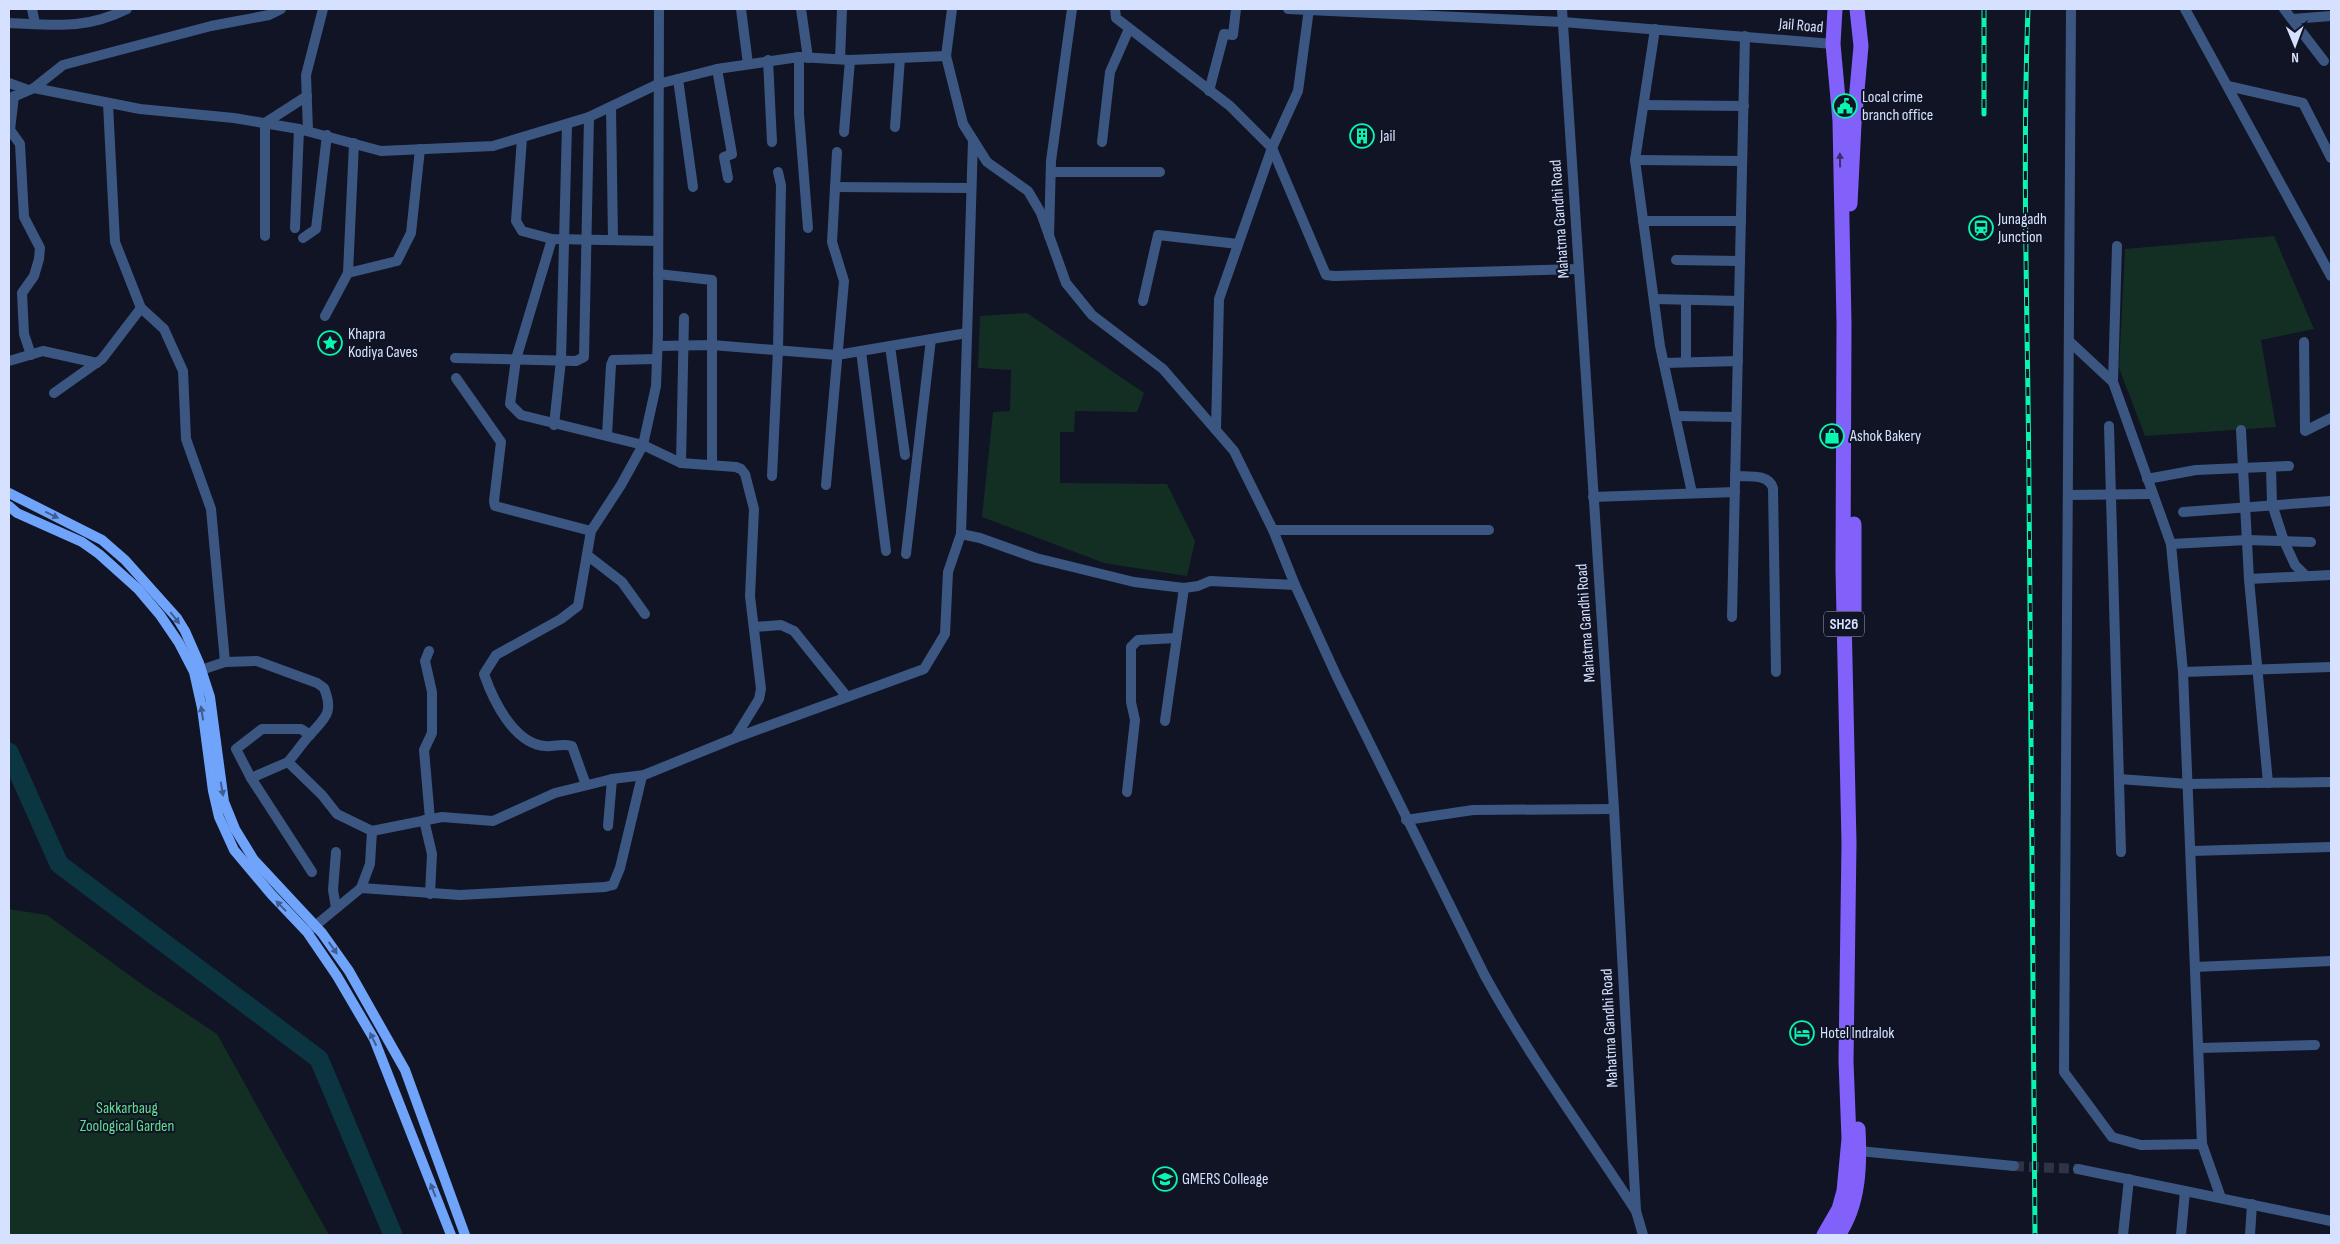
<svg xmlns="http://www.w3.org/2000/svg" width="2340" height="1244" viewBox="0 0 2340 1244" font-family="'Sofia Sans Condensed',sans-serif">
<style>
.green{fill:#132f23}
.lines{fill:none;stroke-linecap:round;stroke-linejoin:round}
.river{stroke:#0c3542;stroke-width:19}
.tertiary-tunnel{stroke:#2e3346;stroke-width:10;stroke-dasharray:10 5;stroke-linecap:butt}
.minor{stroke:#3c5682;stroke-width:10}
.tertiary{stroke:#3c5682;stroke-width:10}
.secondary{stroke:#6fa4fa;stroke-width:10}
.primary{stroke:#8260fa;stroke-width:15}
.rail-casing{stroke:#08f6ae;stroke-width:5}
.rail{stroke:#101425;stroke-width:3;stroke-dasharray:9;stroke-linecap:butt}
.oneway{fill:#382f70}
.oneway2{fill:#405c90}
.labels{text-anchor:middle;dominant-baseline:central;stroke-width:4;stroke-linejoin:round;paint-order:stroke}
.shield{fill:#101425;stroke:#9aa4bd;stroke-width:1}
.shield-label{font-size:15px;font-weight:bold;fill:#d5e1fe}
.street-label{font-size:16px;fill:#d5e1fe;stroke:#101425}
.poi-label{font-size:16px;fill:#d5e1fe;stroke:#101425;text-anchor:start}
.park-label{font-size:16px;fill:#63dc8d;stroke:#101425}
</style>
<rect width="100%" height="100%" fill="#101425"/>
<g class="green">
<polygon points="2274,236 2314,329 2261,340 2276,427 2145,436 2119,368 2125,249"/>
<polygon points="1027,313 1144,393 1137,412 1075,411 1074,432 1060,432 1060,483 1167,484 1195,541 1187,576 1104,563 982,517 993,412 1010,411 1011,370 978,368 980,316"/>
<polygon points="9,909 47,915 140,983 217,1034 329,1235 9,1235"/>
</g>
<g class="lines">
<polyline class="river" points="9,752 59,864 319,1059 393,1235"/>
<polyline class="tertiary-tunnel" points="2014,1166 2078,1169"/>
<g class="minor">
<polyline points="32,9 35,24"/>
<polyline points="741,9 748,64"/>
<polyline points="801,9 808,58"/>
<polyline points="1115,9 1116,18 1230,106 1272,148 1326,275 1334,276 1578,269"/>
<polyline points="2071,9 2064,1072 2112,1137 2141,1145 2202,1144 2221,1198"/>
<polyline points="2284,9 2324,61"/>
<polyline points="2292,19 2331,16"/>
<path d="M 9,23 C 54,25 85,30 127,9"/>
<polyline points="1655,29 1635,160 1660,346 1692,493"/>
<polyline points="799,57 799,114 808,228"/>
<polyline points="840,59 842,9"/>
<polyline points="768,60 772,142"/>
<polyline points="717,69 732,154 724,157 728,178"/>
<polyline points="678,79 693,187"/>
<polyline points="9,83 28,90"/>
<polyline points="2228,86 2303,103 2331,158"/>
<polyline points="34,88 63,65 211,26 269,15 281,9"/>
<polyline points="1209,91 1224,34 1233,35 1236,9"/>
<polyline points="14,96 10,130 20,144 24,217 40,248 39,259 34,276 22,293 24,334 31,355"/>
<polyline points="108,104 115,242 141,308 164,329 183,371 186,439 211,509 225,662"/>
<polyline points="1644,105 1744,106"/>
<polyline points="611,107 613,240"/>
<polyline points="895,127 900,58"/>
<polyline points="308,131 306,75 323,9"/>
<polyline points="844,132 850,60"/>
<polyline points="522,138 516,221 522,231 552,239 658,241"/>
<polyline points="1102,142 1110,72 1129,29"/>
<polyline points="1635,160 1742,161"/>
<polyline points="1051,172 1160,172"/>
<polyline points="835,187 971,188"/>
<polyline points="1643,221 1741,221"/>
<polyline points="295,228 299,129"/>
<polyline points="265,236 265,123 307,96"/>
<polyline points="1049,236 1051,161 1072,9"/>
<polyline points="303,238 316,229 327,135"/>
<polyline points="552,239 516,359 510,404 521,415 643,445 681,463 736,467 741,469 745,474 754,509 750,596 761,689 759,699 735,738"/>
<polyline points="1676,260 1740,261"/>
<polyline points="348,273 354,143"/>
<polyline points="658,274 712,280 712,464"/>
<polyline points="1655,299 1739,301"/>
<polyline points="1686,300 1686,362"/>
<polyline points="1143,301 1158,235 1238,244"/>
<polyline points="325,316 348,273 397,261 411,233 420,149"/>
<polyline points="2070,342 2113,382 2171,544 2183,672 2202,1144"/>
<polyline points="2304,342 2305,431 2331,418"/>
<polyline points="658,346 712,345 837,355 967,333"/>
<polyline points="890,346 905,455"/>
<polyline points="861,351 886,551"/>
<polyline points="455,358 576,361 584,357 589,117"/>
<polyline points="9,361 43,351 97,363"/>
<polyline points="1664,363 1738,361"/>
<polyline points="456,378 501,442 494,501 495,506 591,531"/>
<polyline points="2113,382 2117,246"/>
<polyline points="54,393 102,359 141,308"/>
<polyline points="1676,416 1736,417"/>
<polyline points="554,425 561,360 567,125"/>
<polyline points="2109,426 2121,852"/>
<polyline points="1216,430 1219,299 1272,148 1298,91 1309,9"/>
<polyline points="2241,430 2249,579 2268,783"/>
<polyline points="607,435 611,365 613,360 657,359"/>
<polyline points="681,463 684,318"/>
<polyline points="2271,467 2272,504 2284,541 2295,565 2306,576"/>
<polyline points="772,476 778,350 781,185 778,172"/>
<path d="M 1735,476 C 1748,477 1768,473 1773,488 L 1776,672"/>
<polyline points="2147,479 2196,470 2289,466"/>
<polyline points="826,485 844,281 832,242 837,152"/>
<polyline points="2069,495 2153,494"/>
<polyline points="1593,497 1735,492"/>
<polyline points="2183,512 2331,501"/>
<polyline points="1273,530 1489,530"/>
<polyline points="961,534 980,538 1036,558 1134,582 1184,588 1198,586 1210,581 1295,585"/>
<polyline points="2171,544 2247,540 2311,542"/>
<polyline points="906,554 931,339"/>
<polyline points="587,555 622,582 645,614"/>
<polyline points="2249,579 2331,575"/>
<polyline points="1732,617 1745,36"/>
<polyline points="754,627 781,625 794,631 847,697"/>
<polyline points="429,651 425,661 432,692 432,733 424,750 430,819"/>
<path d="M 195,672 L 225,662 L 257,661 L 317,683 L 324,688 C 335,715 323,719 308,737 C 301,745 295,754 288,762"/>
<polyline points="2183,672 2331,667"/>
<polyline points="1165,721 1184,588"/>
<polyline points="310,735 301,729 262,729 236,749 251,778 312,872"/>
<polyline points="251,778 288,762 322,795 337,814 372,831"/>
<polyline points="2119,779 2188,784 2331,782"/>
<path d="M 586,785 L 572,746 C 562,743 554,747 545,746 C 514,744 493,700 484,674 L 496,655 L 561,619 L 578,606 L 591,531 L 621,485 L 643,445 L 656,386 L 658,334 L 659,9"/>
<polyline points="1127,792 1135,720 1131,702 1131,647 1138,640 1177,638"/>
<polyline points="424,820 432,854 430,894"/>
<polyline points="1406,820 1473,810 1614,809"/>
<polyline points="608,826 612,779"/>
<polyline points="2191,851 2331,847"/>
<polyline points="336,852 333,890 336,908"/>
<polyline points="361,888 370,864 372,831 442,817 493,821 555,793 612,779 644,775 735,738 924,669 945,634 948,572 961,534 973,140"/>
<polyline points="310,930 361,888 460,895 605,887 613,885 620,868 642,776"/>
<polyline points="2195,967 2331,961"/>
<polyline points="2199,1048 2315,1045"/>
<polyline points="2123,1235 2129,1179"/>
<polyline points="2181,1235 2185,1191"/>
<polyline points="2250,1235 2252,1204"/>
</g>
<g class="tertiary">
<path d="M 952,9 L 946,56 L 963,124 L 987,162 L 1028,191 L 1041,213 L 1066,283 L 1092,315 L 1163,369 L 1234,451 L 1273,530 L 1295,585 L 1337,677 L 1484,974 C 1529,1057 1585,1132 1636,1211"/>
<polyline points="1288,9 1563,22 1833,44"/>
<polyline points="1562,9 1614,809 1636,1211 1643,1235"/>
<polyline points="2185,9 2331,276"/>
<polyline points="9,99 34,88 140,109 234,118 299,129 381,151 493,146 589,117 658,84 717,69 799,57 850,60 946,56"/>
<polyline points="1859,1151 2014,1166"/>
<polyline points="2078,1169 2331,1221"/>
</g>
<g class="secondary">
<polyline points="9,493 102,540 125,560 177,618 185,631 199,663 210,697 224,802 235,829 254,860 322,933 349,971 405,1070 465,1235"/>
<polyline points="9,506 17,513 82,542 99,554 138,589 160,615 179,643 194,672 202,708 213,791 219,817 234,850 271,894 307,932 337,976 374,1039 451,1235"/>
</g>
<g class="primary">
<polyline points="1850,204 1854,124 1861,46 1857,9"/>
<polyline points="1854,524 1854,626"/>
<polyline points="1824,1235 1839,1209 1844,1191 1849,1139 1846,1061 1849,843 1843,570 1844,323 1840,121 1833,44 1835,9"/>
<path d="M 1838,1235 C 1859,1205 1860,1165 1858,1129"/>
</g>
<g class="rail-casing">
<g id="rail">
<polyline points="1984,9 1984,114"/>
<path d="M 2028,9 C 2022,169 2028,329 2029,489 C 2032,738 2034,987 2035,1235"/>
</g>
</g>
<use href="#rail" class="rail"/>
</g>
<defs><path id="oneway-solid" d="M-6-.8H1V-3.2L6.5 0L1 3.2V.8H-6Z" transform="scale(1.25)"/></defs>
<use class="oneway" href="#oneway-solid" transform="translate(1840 160) rotate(-91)"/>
<g class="oneway2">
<use href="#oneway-solid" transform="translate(52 515) rotate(26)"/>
<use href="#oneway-solid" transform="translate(175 618) rotate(52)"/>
<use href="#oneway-solid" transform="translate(202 713) rotate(-99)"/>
<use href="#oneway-solid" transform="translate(222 789) rotate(80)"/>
<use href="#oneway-solid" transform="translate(281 906) rotate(-134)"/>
<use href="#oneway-solid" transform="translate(333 948) rotate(55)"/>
<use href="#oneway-solid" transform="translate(373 1039) rotate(-116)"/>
<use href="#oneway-solid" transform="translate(433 1190) rotate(-111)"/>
</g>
<defs>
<g id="civic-ring" transform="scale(1.25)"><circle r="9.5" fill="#101425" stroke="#08f6ae" stroke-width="1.5"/><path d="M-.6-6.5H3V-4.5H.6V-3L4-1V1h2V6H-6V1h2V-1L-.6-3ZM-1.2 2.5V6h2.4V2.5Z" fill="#08f6ae"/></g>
<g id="building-ring" transform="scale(1.25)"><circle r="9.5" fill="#101425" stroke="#08f6ae" stroke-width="1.5"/><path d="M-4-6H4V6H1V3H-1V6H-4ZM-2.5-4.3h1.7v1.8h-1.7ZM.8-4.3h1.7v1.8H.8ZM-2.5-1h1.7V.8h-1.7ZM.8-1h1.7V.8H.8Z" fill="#08f6ae"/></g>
<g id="station-ring" transform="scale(1.25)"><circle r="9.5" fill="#101425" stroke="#08f6ae" stroke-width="1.5"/><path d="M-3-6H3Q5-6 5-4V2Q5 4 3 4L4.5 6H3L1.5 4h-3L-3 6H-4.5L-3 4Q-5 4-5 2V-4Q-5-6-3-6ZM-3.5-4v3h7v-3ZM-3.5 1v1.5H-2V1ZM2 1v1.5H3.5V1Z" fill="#08f6ae"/></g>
<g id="sight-ring" transform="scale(1.25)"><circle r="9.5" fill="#101425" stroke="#08f6ae" stroke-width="1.5"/><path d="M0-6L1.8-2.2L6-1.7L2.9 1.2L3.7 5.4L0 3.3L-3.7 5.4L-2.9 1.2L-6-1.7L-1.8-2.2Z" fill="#08f6ae"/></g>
<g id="shop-ring" transform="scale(1.25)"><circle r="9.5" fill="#101425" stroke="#08f6ae" stroke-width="1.5"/><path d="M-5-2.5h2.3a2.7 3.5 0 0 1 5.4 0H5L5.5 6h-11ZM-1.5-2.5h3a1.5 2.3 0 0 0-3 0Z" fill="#08f6ae"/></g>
<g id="hotel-ring" transform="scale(1.25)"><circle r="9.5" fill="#101425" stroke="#08f6ae" stroke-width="1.5"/><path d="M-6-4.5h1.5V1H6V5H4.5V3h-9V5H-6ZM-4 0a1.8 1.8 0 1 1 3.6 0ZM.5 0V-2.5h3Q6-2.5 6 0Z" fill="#08f6ae"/></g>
<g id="university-ring" transform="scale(1.25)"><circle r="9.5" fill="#101425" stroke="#08f6ae" stroke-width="1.5"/><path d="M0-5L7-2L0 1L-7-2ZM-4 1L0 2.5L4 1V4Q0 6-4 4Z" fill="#08f6ae"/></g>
</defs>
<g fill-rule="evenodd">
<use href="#civic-ring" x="1845" y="106"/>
<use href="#building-ring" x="1362" y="136"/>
<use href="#station-ring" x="1981" y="228"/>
<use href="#sight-ring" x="330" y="343"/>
<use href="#shop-ring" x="1832" y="436"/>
<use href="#hotel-ring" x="1802" y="1033"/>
<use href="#university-ring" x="1165" y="1179"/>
</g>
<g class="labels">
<rect class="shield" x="1824" y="611.5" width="40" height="25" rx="4"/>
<g class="shield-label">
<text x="1844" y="624">SH26</text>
</g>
<g class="street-label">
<text transform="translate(1801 26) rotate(5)">Jail Road</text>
<text transform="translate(1560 219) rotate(-94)">Mahatma Gandhi Road</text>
<text transform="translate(1586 623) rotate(-94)">Mahatma Gandhi Road</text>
<text transform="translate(1610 1028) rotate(-93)">Mahatma Gandhi Road</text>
</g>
<g class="poi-label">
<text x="1862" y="97">Local crime<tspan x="1862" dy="18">branch office</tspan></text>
<text x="1380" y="136">Jail</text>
<text x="1998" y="219">Junagadh<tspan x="1998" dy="18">Junction</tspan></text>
<text x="348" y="334">Khapra<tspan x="348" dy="18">Kodiya Caves</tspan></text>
<text x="1850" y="436">Ashok Bakery</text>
<text x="1820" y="1033">Hotel Indralok</text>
<text x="1182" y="1179">GMERS Colleage</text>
</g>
<g class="park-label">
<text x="127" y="1108">Sakkarbaug<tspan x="127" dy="18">Zoological Garden</tspan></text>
</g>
</g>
<rect width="2340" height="1244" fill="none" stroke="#d5e1fe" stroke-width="20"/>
<g transform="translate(2295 45) rotate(179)" stroke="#101425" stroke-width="4" paint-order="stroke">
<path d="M0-4L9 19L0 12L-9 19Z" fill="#d5e1fe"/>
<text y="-8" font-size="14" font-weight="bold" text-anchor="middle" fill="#d5e1fe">N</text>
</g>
</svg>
